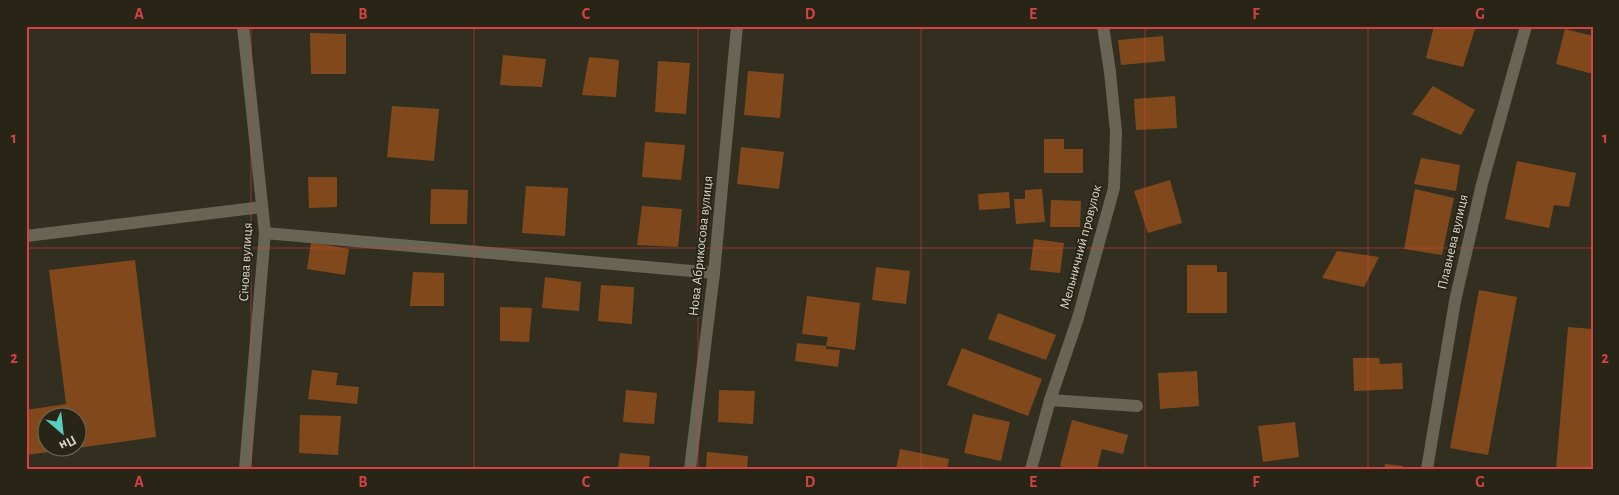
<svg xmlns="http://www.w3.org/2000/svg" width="1619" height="495" viewBox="0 0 1619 495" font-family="'Alegreya Sans',sans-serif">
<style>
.building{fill:#81491b}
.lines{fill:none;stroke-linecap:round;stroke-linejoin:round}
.lane{stroke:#686555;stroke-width:12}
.street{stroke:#686555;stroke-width:12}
.grid{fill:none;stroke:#d64241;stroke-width:1;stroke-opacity:0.55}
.labels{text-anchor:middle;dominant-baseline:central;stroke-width:4;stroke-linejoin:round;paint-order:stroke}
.street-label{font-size:14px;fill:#d7d5cc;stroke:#282517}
.neatline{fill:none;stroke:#d64241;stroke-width:2}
.grid-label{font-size:16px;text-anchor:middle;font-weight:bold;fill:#d64241}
</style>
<rect width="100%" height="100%" fill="#322f21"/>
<g class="building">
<polygon points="1434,26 1464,26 1475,29 1463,67 1426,58"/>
<polygon points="1565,29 1593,36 1593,74 1556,64"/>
<polygon points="310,33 346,34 346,74 311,74"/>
<polygon points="1163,36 1165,61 1121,65 1118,40"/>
<polygon points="503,55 546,59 542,87 500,85"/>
<polygon points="589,57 619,60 616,97 582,95"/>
<polygon points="658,61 690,63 686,114 655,112"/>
<polygon points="748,71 784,74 780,118 744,115"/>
<polygon points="1433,86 1475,110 1461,135 1412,114"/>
<polygon points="1175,96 1177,128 1136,130 1134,99"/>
<polygon points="392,106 439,109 434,161 387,157"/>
<polygon points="1044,139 1064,139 1064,149 1083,149 1083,173 1044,173"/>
<polygon points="645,142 685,145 681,180 642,177"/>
<polygon points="741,147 784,152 779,189 737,184"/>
<polygon points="1421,158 1460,165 1456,191 1414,184"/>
<polygon points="1517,161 1576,173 1569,207 1554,205 1549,228 1505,219"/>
<polygon points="308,177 337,177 337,207 309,208"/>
<polygon points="1170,180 1182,223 1148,233 1134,191"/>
<polygon points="526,186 568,188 565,236 522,233"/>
<polygon points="431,189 468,190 467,224 430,224"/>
<polygon points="1042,189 1045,222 1016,224 1014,199 1025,199 1025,190"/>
<polygon points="1415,189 1454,198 1442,255 1404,249"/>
<polygon points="1009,192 1010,208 979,210 978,194"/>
<polygon points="1051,200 1081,201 1080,227 1050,227"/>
<polygon points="642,206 682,209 678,247 637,245"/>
<polygon points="1034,239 1064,243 1060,273 1030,270"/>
<polygon points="311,242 349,249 345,275 307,269"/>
<polygon points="1337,251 1379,257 1364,287 1322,278"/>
<polygon points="135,260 156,437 78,448 78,418 48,418 48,448 72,449 26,455 26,410 66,404 49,270"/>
<polygon points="1187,265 1217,265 1217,272 1227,272 1227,313 1187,313"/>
<polygon points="876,267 910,271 906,304 872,300"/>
<polygon points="413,272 444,273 444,306 410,306"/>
<polygon points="545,277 581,282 579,311 542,308"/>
<polygon points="601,285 634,287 632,324 598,321"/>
<polygon points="1479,290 1517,297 1488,455 1450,448"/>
<polygon points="807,296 860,303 855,350 826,346 828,337 802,334"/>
<polygon points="500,307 532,308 529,342 500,341"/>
<polygon points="998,313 1056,335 1046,360 988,339"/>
<polygon points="1568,327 1593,329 1593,469 1556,469"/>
<polygon points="797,343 826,346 826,349 840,350 838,367 795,361"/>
<polygon points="962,348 1042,379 1028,416 947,385"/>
<polygon points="1353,358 1379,358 1380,364 1402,363 1403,389 1354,391"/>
<polygon points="312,370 338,373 336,385 359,387 357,404 308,399"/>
<polygon points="1197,371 1199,406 1160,409 1158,373"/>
<polygon points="626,390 657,393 654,424 623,422"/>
<polygon points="719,390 755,391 753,424 718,422"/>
<polygon points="973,414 1010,422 1001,461 964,453"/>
<polygon points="300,415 341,416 338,455 299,453"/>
<polygon points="1072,420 1128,435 1123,454 1102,449 1097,469 1071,469 1060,466"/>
<polygon points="1295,422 1299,457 1263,462 1258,426"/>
<polygon points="900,449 949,459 947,469 896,469"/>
<polygon points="707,452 748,456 747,469 706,469"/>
<polygon points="620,453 650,456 649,469 618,469"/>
<polygon points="1385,464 1403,466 1403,469 1384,469"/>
</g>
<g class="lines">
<g class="lane">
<polyline points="26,236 262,207"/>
<polyline points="1050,400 1137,406"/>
</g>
<g class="street">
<polyline points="243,26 265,233 245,469"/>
<polyline points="265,233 714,273"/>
<polyline points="690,469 714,273 737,26"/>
<polyline points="1031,469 1050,400 1078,318 1114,188 1116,132 1110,72 1103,26"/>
<polyline points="1427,469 1455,301 1482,184 1526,26"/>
</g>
</g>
<path class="grid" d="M 251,26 L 251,469M 474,26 L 474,469M 698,26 L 698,469M 921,26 L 921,469M 1145,26 L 1145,469M 1368,26 L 1368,469M 26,248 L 1593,248"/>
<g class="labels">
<g class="street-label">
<text transform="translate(1453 242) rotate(-77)">Плавнева вулиця</text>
<text transform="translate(701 246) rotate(-84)">Нова Абрикосова вулиця</text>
<text transform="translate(1081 247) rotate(-75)">Мельничний провулок</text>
<text transform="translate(246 262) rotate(-87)">Січова вулиця</text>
</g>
</g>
<rect width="1619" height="495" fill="none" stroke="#282517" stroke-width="55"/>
<g transform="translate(62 432) rotate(152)"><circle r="24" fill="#282517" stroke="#6e6b5f"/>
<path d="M0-4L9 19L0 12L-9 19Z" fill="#58cec0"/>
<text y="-8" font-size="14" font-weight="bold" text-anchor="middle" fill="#d7d5cc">Пн</text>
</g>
<rect x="28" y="28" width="1564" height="440" class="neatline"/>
<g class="grid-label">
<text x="139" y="19">A</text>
<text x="363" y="19">B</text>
<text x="586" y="19">C</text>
<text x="810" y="19">D</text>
<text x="1033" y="19">E</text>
<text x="1256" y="19">F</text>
<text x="1480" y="19">G</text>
<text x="14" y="143">1</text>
<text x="1605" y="143">1</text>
<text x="14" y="363">2</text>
<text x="1605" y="363">2</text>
<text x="139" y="487">A</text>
<text x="363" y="487">B</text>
<text x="586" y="487">C</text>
<text x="810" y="487">D</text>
<text x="1033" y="487">E</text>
<text x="1256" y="487">F</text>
<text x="1480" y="487">G</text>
</g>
</svg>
